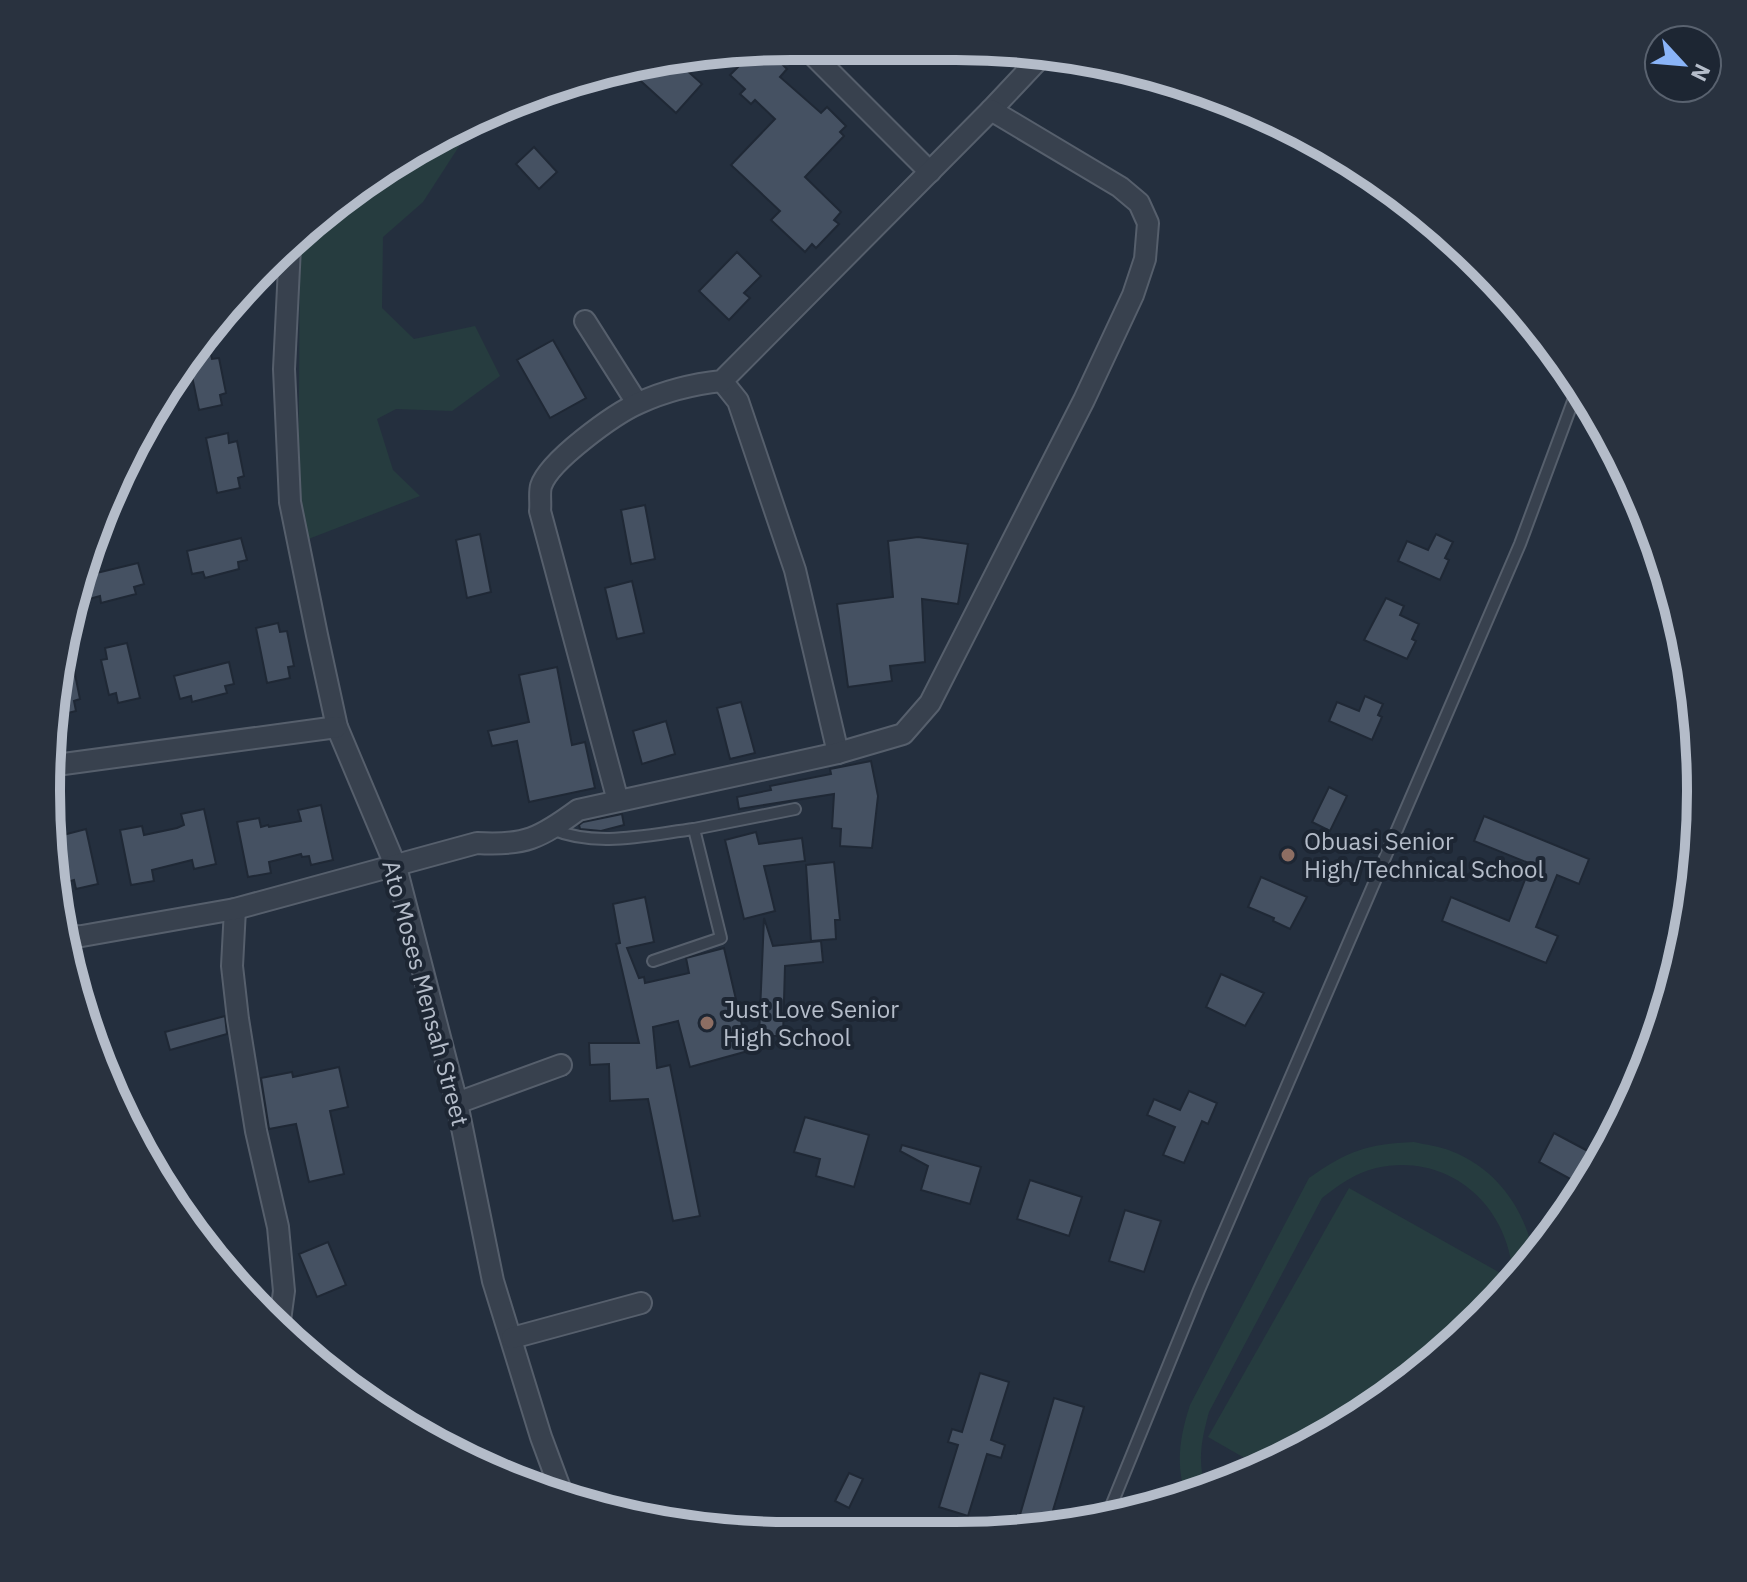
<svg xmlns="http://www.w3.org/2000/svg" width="1747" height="1582" viewBox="0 0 1747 1582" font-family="'IBM Plex Sans',sans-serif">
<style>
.green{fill:#263c3f}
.building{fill:#455162;stroke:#1f2835;stroke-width:2}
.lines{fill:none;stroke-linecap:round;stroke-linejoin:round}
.lane-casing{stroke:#565f6c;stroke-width:14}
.street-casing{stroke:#565f6c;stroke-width:24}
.lane{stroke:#38414e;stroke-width:10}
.street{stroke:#38414e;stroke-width:20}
.education-dot{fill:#8d6e63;stroke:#1d2633;stroke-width:3}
.labels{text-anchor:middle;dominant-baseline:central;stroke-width:8;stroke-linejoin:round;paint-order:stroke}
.poi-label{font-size:24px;fill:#b4bcc9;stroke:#1d2633;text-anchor:start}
.street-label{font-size:24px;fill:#b4bcc9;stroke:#1d2633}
.rim{fill:none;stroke:#b4bcc9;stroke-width:10}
</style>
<rect width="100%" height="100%" fill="#242f3e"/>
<g class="green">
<polygon points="478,117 423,202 383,237 382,308 414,339 475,326 500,376 452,411 396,409 377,419 393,470 420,496 298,543 300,237 337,200 462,123"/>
<path d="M 1414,1142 C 1426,1145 1439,1146 1451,1151 C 1497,1169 1524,1208 1534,1255 L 1513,1281 C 1512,1208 1450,1151 1376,1168 C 1355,1173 1339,1185 1322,1198 L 1209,1412 C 1202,1438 1196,1463 1207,1490 L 1186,1496 C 1175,1465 1180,1436 1190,1405 L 1309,1178 C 1348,1151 1366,1144 1414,1142 Z"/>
<polygon points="1349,1188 1511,1279 1483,1317 1370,1410 1262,1468 1208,1437"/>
</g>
<g class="building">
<polygon points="754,51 762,59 769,51 787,69 780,77 821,113 827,107 846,126 840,132 844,136 805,177 841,212 834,220 839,224 816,248 812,244 805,252 771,220 780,211 731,165 775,119 755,100 751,104 740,94 745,89 730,75"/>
<polygon points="673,58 702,84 676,113 632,73 644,61"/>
<polygon points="1134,70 1178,84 1169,98 1133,74"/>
<polygon points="534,147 557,172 539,189 516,164"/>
<polygon points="737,252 761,276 744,293 750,298 729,320 699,291"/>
<polygon points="553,340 586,398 550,418 517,360"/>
<polygon points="210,350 212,359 219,358 226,393 220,395 222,405 199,410 188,357"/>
<polygon points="228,433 229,443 237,441 244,476 238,478 240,488 217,493 206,438"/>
<polygon points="645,505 655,559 631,564 621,510"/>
<polygon points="480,534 491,592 467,598 456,540"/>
<polygon points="1436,534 1453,542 1445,558 1449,560 1440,580 1398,561 1407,541 1428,550"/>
<polygon points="918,537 968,544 958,604 922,599 925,662 890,666 892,681 848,687 837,604 893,597 888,541"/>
<polygon points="241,538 247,560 238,562 239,569 205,578 203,572 192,574 187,551"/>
<polygon points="138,563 144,584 134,587 136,594 101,603 100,596 89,599 84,576"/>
<polygon points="632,581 644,633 617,639 605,588"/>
<polygon points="1386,598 1404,606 1400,615 1419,624 1412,639 1416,641 1407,659 1364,640"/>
<polygon points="278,623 280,632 287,631 294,666 288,667 290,678 267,683 256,628"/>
<polygon points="66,640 68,640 80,699 74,701 76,711 56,716"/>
<polygon points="127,643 140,698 118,703 116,693 109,695 101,660 107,659 105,648"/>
<polygon points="229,662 234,684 225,686 227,693 192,702 191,696 180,699 174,676"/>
<polygon points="557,667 572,745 585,742 595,788 529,802 517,741 492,746 488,731 529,722 519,675"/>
<polygon points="1365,696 1383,704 1378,715 1382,717 1372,740 1329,721 1337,702 1359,711"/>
<polygon points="741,702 755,753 730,759 717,708"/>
<polygon points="666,721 675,754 642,764 633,731"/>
<polygon points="871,761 878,796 872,848 840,846 841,829 832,828 834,794 739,809 737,797 771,790 770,786 831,774 830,769"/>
<polygon points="1329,787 1347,796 1330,831 1312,822"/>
<polygon points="321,805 333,860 311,865 309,856 302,857 301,854 269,862 271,873 248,877 237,822 259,818 261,827 268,825 269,827 301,821 298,810"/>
<polygon points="204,809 216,864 194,869 192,860 152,870 154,881 131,885 120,830 142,826 144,835 177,828 184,825 181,814"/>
<polygon points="622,814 624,825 601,831 580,829 579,825 583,822"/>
<polygon points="1484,816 1589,859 1579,884 1557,875 1536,927 1558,936 1546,963 1442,921 1451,897 1509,921 1531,864 1474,841"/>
<polygon points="86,829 98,884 76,889 74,880 67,882 59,847 65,845 63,835"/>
<polygon points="756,832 759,844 802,838 805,861 764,866 775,911 744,919 725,840"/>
<polygon points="834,862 840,920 835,920 836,939 811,941 806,865"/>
<polygon points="1261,877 1307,897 1290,929 1273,921 1274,918 1248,907"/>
<polygon points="645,897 654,942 627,948 639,978 644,977 645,983 689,973 686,958 724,948 748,1051 690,1067 678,1021 653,1027 657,1068 670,1065 700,1216 673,1221 648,1099 610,1101 609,1064 590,1065 589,1043 639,1043 616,944 620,943 613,904"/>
<polygon points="764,918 773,946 821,941 823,962 785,966 783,1036 759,1036"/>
<polygon points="1221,974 1264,993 1245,1026 1206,1007"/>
<polygon points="225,1016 227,1034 170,1050 165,1032"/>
<polygon points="339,1067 348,1107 330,1111 344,1174 309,1182 296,1124 269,1129 261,1078 292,1072 293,1077"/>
<polygon points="1189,1091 1217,1103 1208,1124 1202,1121 1184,1163 1163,1155 1175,1127 1147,1115 1154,1099 1180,1110"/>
<polygon points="805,1117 869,1135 854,1187 816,1176 820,1159 794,1152"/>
<polygon points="1554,1133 1601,1158 1585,1187 1539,1162"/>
<polygon points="902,1145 981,1167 970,1204 921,1190 928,1166 900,1151"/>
<polygon points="1030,1180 1082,1197 1069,1236 1017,1219"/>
<polygon points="1125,1210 1161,1221 1144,1272 1109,1261"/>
<polygon points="328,1242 346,1285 317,1297 299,1254"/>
<polygon points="980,1373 1009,1382 991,1440 1005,1445 1001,1458 987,1454 968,1516 939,1507 958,1445 948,1442 952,1429 962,1432"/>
<polygon points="1054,1398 1084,1407 1048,1527 1029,1529 1017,1525"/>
<polygon points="849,1473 863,1479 849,1508 835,1501"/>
</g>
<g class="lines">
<g class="lane-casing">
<g id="lane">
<path d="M 552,829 C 596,848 647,835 694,829 L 721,938 L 653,961"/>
<polyline points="694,829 795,809"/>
<polyline points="1105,1521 1199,1290 1520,544 1579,385"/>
</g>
</g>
<g class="street-casing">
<g id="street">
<polyline points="805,47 930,172"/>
<polyline points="991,110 1040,58"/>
<polyline points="290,247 284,369 290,502 317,635 337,727 396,867 457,1103 493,1281 541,1437 564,1499"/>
<polyline points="585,321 637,403"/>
<polyline points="722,381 738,401 795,570 838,753"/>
<polyline points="49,766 337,727"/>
<polyline points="235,909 232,966 238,1019 256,1131 278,1227 284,1291 279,1328"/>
<path d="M 61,937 L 82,936 L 235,909 L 477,843 C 525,846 540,838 578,810 L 838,753 L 903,734 L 930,703 L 1084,400 L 1133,295 L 1145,259 L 1148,223 L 1139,203 L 1120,187 L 991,110 L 722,381 C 694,384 665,391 639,403 C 614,414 549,461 541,486 C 539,493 541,503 540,511 L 618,801"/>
<polyline points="457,1103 561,1065"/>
<polyline points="512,1338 641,1303"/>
</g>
</g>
<use href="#lane" class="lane"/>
<use href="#street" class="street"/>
</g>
<g class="education-dot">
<circle cx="1288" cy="855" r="8"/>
<circle cx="707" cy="1023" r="8"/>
</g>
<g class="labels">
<g class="poi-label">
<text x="1304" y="841">Obuasi Senior<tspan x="1304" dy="28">High/Technical School</tspan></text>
<text x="723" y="1009">Just Love Senior<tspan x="723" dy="28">High School</tspan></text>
</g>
<g class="street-label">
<text transform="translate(426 993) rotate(75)">Ato Moses Mensah Street</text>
</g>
</g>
<path d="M0 0H1747V1582H0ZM791 60H956A731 731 0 0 1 1687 791V791A731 731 0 0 1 956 1522H791A731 731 0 0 1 60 791V791A731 731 0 0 1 791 60Z" fill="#29323f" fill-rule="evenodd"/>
<path class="rim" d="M791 60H956A731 731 0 0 1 1687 791V791A731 731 0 0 1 956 1522H791A731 731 0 0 1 60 791V791A731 731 0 0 1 791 60Z"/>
<g transform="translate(1683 64) rotate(116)"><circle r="38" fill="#1d2633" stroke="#59626f" stroke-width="2"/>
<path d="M0-6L14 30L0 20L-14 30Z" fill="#8ab4f8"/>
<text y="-12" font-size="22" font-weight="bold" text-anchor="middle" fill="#b4bcc9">N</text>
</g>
</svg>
